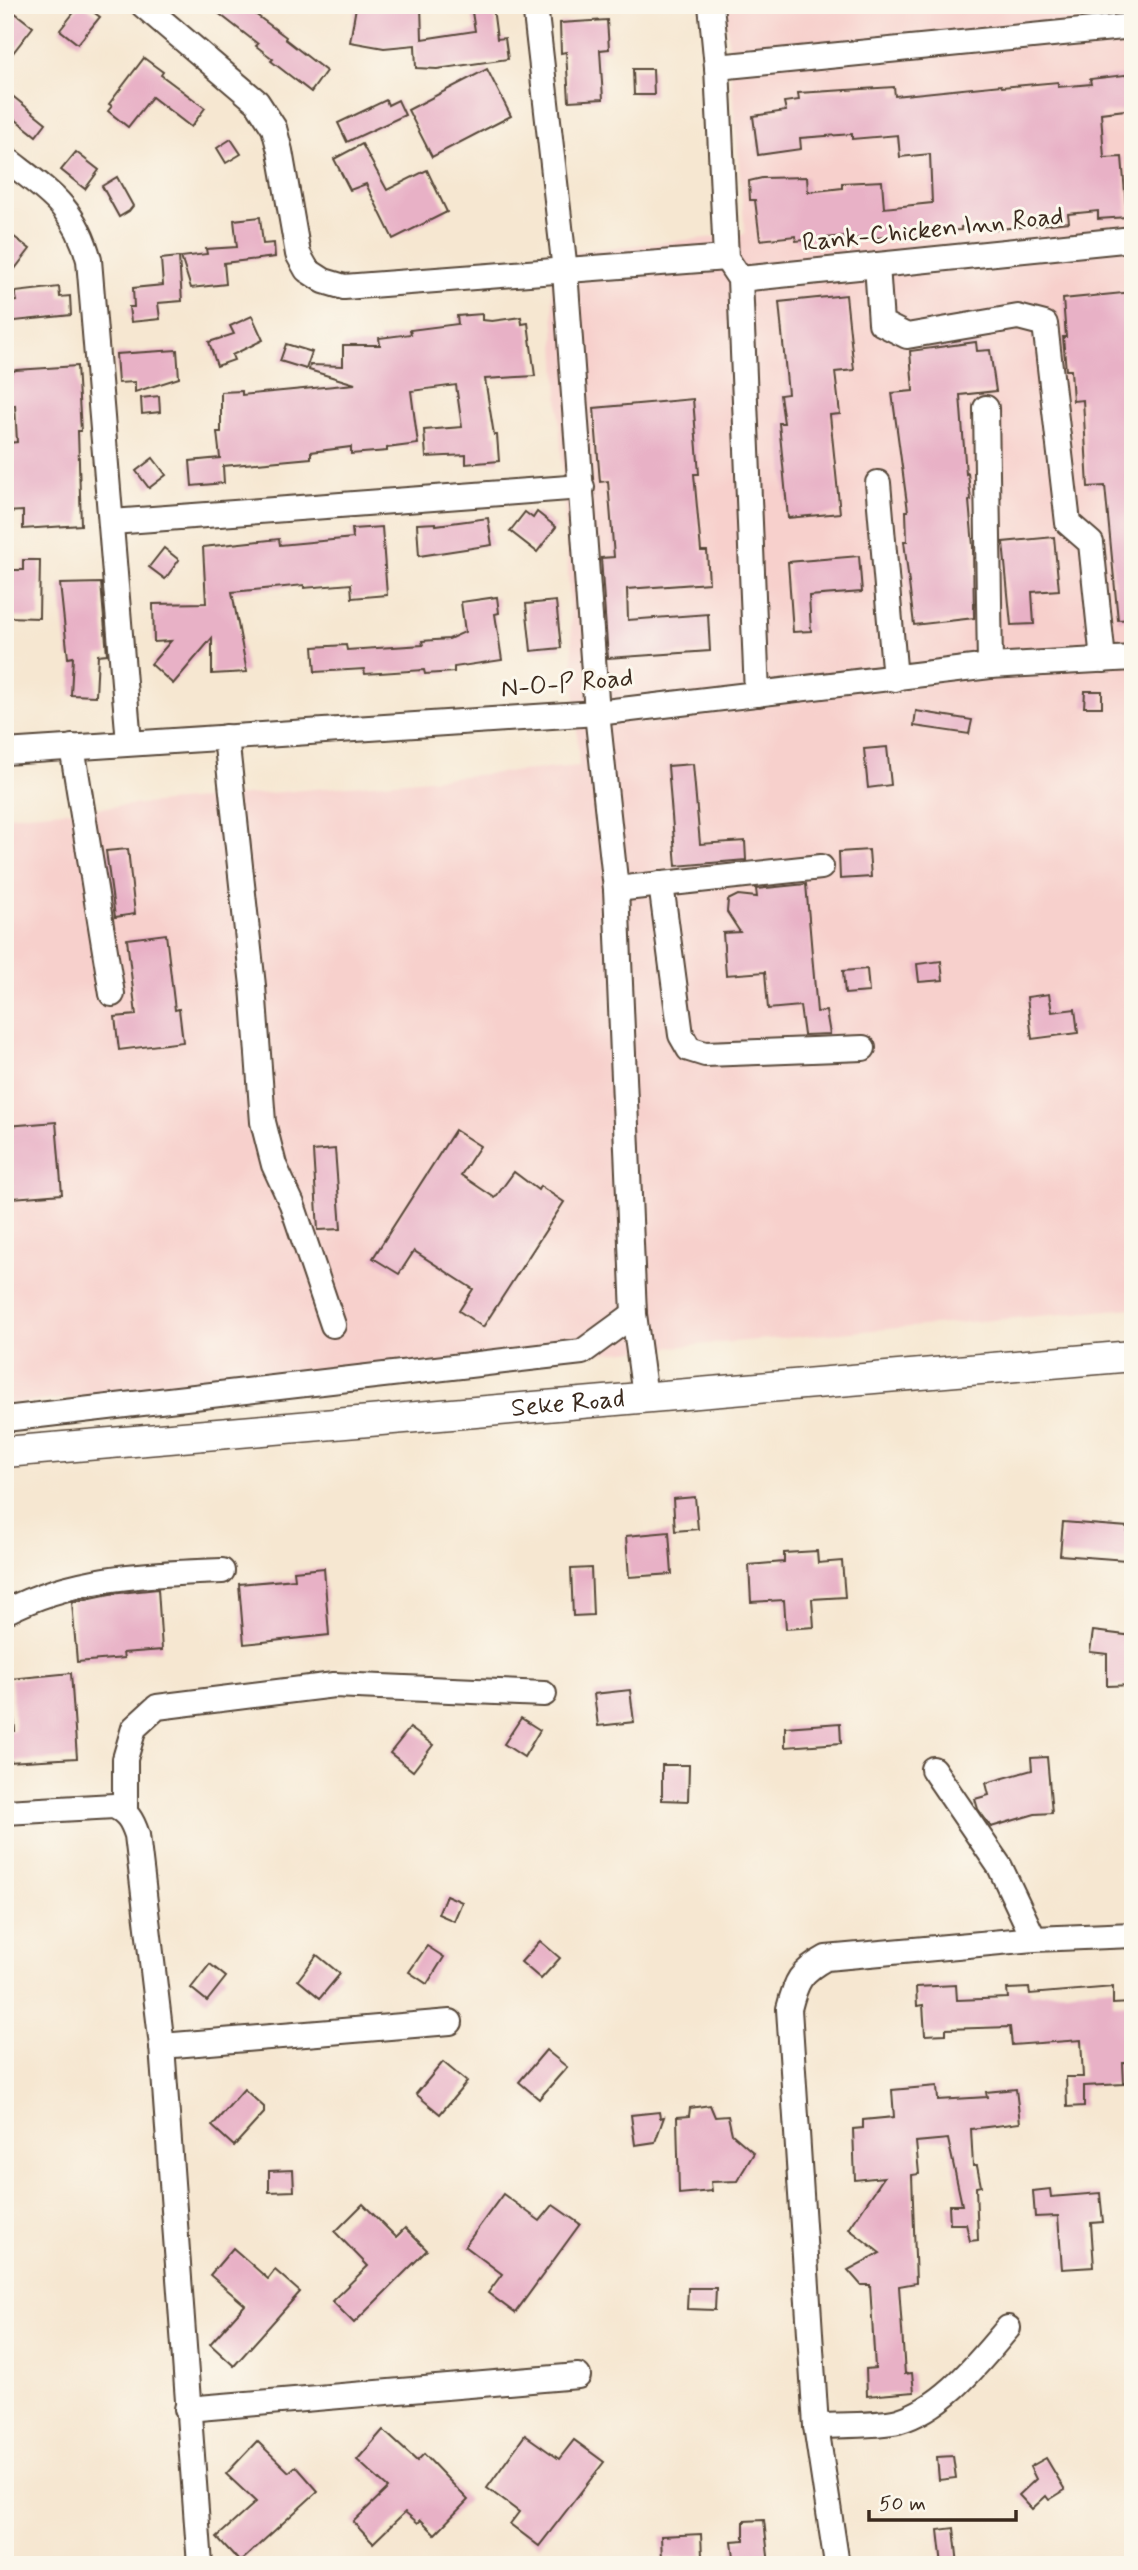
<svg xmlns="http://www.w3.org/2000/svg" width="1138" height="2570" viewBox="0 0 1138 2570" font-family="Mynerve,sans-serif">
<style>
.built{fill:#f7d0cc}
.building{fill:#e8b1c6}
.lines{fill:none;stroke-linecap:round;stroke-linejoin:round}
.minor-casing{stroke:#574639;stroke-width:28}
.major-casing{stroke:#574639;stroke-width:33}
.minor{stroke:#fff;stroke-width:24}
.major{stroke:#fff;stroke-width:30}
.labels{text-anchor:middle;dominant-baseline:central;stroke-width:6;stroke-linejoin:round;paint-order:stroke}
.street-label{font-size:26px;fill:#3b2a1e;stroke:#fbf7ec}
</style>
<rect width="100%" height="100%" fill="#fbf7ec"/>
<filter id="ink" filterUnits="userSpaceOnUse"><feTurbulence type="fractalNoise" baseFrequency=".0143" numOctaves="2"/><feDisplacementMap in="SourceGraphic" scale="14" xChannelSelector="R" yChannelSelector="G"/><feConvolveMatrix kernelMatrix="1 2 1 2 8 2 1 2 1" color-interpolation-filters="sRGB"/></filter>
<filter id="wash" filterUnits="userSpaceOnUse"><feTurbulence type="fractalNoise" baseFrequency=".00686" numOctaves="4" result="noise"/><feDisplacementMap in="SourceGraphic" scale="28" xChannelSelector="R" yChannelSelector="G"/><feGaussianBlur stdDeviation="1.57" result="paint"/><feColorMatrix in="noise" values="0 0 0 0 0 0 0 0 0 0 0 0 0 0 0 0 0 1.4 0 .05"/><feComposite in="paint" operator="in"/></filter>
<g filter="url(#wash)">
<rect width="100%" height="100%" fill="#f6e7d1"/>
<polygon class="built" points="725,5 1133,5 1133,1308 5,1404 5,816 579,766 550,254 745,234"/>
<g id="blocks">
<g class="building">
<polygon points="5,5 33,27 5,63"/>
<polygon points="80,5 84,5 100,17 78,44 60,30"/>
<polygon points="208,5 243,5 286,37 285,39 326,71 311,92 271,61 273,59 256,46 258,44"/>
<polygon points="411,5 421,5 422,39 475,31 472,12 493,8 497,39 505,38 508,59 437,69 416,68 415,45 384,48 350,42 356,7"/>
<polygon points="607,20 609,49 600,50 603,99 569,101 566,52 561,53 560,23"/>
<polygon points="144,58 163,72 161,75 205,108 191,127 152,97 128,127 108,111 112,106 109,104"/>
<polygon points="487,69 511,116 432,157 408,110"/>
<polygon points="633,69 653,69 654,95 634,95"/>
<polygon points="1133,74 1133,109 1101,113 1104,158 1122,157 1127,217 1098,219 1098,211 1068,214 1069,222 990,230 990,225 961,227 961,230 930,232 931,235 891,239 891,237 845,239 845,236 796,241 795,236 760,240 755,200 750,200 749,181 762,178 807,177 808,192 842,188 842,183 882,181 884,208 932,203 930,154 900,157 898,135 852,139 852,134 800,138 801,149 758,155 753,116 786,111 784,102 799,100 798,93 894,87 895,96 1001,85 1002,87 1058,82 1058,87 1091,84 1090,79"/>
<polygon points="5,90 46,123 36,136 5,111"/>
<polygon points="386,100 388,105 398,100 405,115 347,142 338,123"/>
<polygon points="231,139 241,154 226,163 217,148"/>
<polygon points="362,144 387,190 427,170 447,212 393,239 366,184 350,190 334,159"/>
<polygon points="76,152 99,170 85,189 61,170"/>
<polygon points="117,177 133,206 129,211 119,217 102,186"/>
<polygon points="260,217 263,244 274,243 275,257 224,263 226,284 191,288 181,257 207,254 206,249 237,247 234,220"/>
<polygon points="5,230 30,249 14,270 5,263"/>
<polygon points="179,257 182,301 158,303 160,319 131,322 129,307 134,307 133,288 163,285 161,259"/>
<polygon points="59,287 60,297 70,296 71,315 6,322 5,302 17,301 15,292"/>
<polygon points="1133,292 1133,619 1118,620 1105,486 1088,487 1083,400 1073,401 1071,370 1066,370 1063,337 1066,337 1063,299"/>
<polygon points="846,295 854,370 835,372 840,414 830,415 840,513 788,518 779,423 784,423 780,395 788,394 779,302"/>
<polygon points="482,314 482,320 492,321 521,317 522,324 528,323 535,376 485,379 494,435 497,435 499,461 466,464 466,455 426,457 424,430 462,427 456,385 411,391 418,444 387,448 387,451 351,454 351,447 311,452 311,458 223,466 224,483 192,486 190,461 220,458 217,432 221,432 221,392 242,391 242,395 355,384 309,370 310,365 343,366 343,345 380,345 379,338 411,334 410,330 458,324 457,316"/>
<polygon points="252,316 263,340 232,355 234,360 217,366 209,342 234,334 230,326"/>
<polygon points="976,342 977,351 990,350 996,391 960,395 966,474 968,473 971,500 969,501 973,546 974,618 914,625 904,541 907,541 906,511 908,511 892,393 913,391 910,351"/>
<polygon points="286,344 312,352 306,369 280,361"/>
<polygon points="177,350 179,378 135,392 135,382 118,383 116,354"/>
<polygon points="77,366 81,431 78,431 81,525 23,529 23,511 5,512 5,453 9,453 8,443 17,442 15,405 10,406 8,373 16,370"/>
<polygon points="159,396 160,412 142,414 141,398"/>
<polygon points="693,399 699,474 694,474 701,551 707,551 709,583 627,589 628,620 708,614 710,651 608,658 601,558 614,557 608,481 600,482 594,408"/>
<polygon points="153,458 166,475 149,488 136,471"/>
<polygon points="525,512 533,518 537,512 556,527 537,552 510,531"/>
<polygon points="488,518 492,545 419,556 417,524 436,523 436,525"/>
<polygon points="382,527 387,595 352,598 351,584 304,588 304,585 232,592 247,672 212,674 212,638 173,684 151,664 171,641 154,642 153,604 206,603 203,547 279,539 280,545 353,538 352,529"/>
<polygon points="1054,537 1059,590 1032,592 1034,624 1011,625 1003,542"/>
<polygon points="164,548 179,560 165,579 149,567"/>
<polygon points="859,556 862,592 809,596 811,631 793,632 788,562"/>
<polygon points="23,560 40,560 39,618 5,617 5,570 23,570"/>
<polygon points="101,583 107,654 98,655 96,696 71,695 73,657 68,658 60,584"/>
<polygon points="497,597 499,613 495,614 502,660 454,667 454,672 425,674 424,670 365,674 364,669 315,672 313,647 346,645 347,650 423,645 422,641 449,639 465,632 461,602"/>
<polygon points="556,601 561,648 531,651 526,604"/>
<polygon points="1085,691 1102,691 1102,707 1084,707"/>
<polygon points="916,711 972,720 969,734 914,726"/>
<polygon points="887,747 891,785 868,788 864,749"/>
<polygon points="693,764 700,844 745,841 746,860 676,866 668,766"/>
<polygon points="128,849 135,914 115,917 106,851"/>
<polygon points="869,850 871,877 840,879 839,852"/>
<polygon points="806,884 817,1012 826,1011 830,1034 804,1035 800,1006 768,1009 765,972 726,975 723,933 740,932 727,912 728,900 738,895 757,897 756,889"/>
<polygon points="166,934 175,1010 179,1009 183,1042 119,1050 115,1017 136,1015 127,939"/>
<polygon points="941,961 943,980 919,982 917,964"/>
<polygon points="867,969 869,992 845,994 843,971"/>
<polygon points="1049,994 1052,1012 1075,1009 1078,1033 1032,1039 1027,997"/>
<polygon points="56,1122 62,1194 13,1198 7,1126"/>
<polygon points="455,1130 480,1146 461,1175 495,1198 514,1172 538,1190 540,1186 564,1202 483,1327 459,1311 473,1289 414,1251 399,1274 373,1258"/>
<polygon points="335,1149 341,1229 318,1230 313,1151"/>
<polygon points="695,1497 698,1529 675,1531 673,1499"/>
<polygon points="1063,1522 1128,1527 1126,1560 1060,1555"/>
<polygon points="669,1532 672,1574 629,1577 626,1536"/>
<polygon points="817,1551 818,1563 842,1561 845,1597 812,1599 814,1627 786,1629 784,1600 751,1602 749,1565 784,1562 784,1553"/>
<polygon points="324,1568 329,1635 244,1644 239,1584 295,1579 294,1571"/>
<polygon points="591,1568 593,1615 573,1616 571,1569"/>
<polygon points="158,1589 162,1650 123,1653 124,1658 77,1662 72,1602 110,1594"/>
<polygon points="1093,1631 1133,1636 1133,1685 1107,1686 1107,1654 1090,1652"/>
<polygon points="71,1673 77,1758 8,1762 6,1731 15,1731 11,1679"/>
<polygon points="630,1690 634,1722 598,1726 594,1694"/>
<polygon points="521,1718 540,1730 524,1757 504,1744"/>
<polygon points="840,1723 841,1743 785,1747 785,1727"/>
<polygon points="410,1728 433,1745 413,1771 390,1753"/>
<polygon points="1047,1757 1052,1813 1035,1814 991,1827 978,1809 975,1799 989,1795 986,1783 1032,1770 1031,1758"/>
<polygon points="662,1765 689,1765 688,1801 662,1800"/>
<polygon points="446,1895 462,1902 454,1921 438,1914"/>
<polygon points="540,1941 560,1958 541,1979 521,1962"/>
<polygon points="427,1946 444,1957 427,1984 409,1972"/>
<polygon points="317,1955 340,1974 320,1998 298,1980"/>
<polygon points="210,1964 226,1977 207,2001 191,1988"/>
<polygon points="956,1985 957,2000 1008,1998 1007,1989 1029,1988 1030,1994 1113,1987 1113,2004 1131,2003 1133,2063 1123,2063 1124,2084 1084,2086 1084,2106 1067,2107 1066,2077 1083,2077 1081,2040 1012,2045 1010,2027 946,2029 946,2034 925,2035 923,2005 917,2006 916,1987"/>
<polygon points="546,2050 567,2067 539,2099 519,2082"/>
<polygon points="443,2062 467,2082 440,2114 416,2094"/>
<polygon points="937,2086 938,2100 987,2097 986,2092 1016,2089 1020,2123 971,2129 973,2166 977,2166 981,2186 976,2187 978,2240 970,2241 966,2224 950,2224 949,2205 962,2205 948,2139 916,2142 919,2174 912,2175 916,2283 899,2286 905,2374 912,2373 914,2392 867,2396 866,2369 875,2368 870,2285 861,2285 848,2270 880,2253 849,2229 884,2177 855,2180 853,2129 863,2128 863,2120 894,2117 892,2090"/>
<polygon points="244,2089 264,2107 264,2113 234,2146 212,2126"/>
<polygon points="710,2105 715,2117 728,2116 732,2134 754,2153 737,2181 711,2182 712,2191 679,2194 677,2117 689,2116 690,2108"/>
<polygon points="659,2112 660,2118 664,2117 655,2142 635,2145 631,2115"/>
<polygon points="293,2170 294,2191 269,2192 269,2171"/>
<polygon points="1050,2189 1051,2197 1100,2193 1103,2222 1091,2223 1094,2267 1062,2269 1058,2216 1035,2217 1033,2191"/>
<polygon points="503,2194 540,2221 553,2205 580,2224 515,2313 488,2293 502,2274 465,2246"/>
<polygon points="363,2204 396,2237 405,2228 427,2250 354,2323 332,2301 368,2266 335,2232"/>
<polygon points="233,2248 268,2279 275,2270 300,2292 234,2366 210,2344 245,2305 210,2275"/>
<polygon points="688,2288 716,2288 715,2310 687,2309"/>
<polygon points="383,2430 417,2461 424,2454 468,2500 435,2534 421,2520 418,2523 405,2512 373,2543 353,2522 388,2488 357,2460"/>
<polygon points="525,2435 559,2459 574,2440 604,2462 539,2546 510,2524 519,2512 487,2488"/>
<polygon points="257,2441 289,2472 296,2466 318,2491 240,2562 217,2537 256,2502 226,2474"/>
<polygon points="953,2456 956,2478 939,2480 937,2457"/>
<polygon points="1046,2458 1065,2490 1049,2500 1046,2496 1032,2509 1019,2495 1036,2479 1030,2467"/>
<polygon points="764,2520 769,2565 735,2565 732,2541 744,2540 744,2521"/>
<polygon points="954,2528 958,2565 942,2565 938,2530"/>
<polygon points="701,2534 702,2556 662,2559 661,2536"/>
</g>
</g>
</g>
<g filter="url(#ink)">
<use href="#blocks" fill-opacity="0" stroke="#574639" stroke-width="2"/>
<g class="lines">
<g class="minor-casing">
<g id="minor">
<polyline points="143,5 257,102 274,128 280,151 298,254 307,270 324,281 344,287 726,258"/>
<polyline points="535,5 565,271 597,713 616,889 634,1314 645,1397"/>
<polyline points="711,5 717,67 726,258 740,279 757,694"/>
<polyline points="717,67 1133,26"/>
<path d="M 5,158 C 47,191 75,206 89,260 L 129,743"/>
<polyline points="877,265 881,323 907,336 1018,317 1045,324 1068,523 1091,543 1103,660"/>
<polyline points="740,279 1133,239"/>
<polyline points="986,408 990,666"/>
<polyline points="878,483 895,679"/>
<polyline points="112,522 582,487"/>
<polyline points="226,737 253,986 263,1122 274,1165 292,1204 333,1325"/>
<polyline points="72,747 112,994"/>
<polyline points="5,752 597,713 990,666 1133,658"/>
<polyline points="661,884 681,1035 689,1049 705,1054 863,1048"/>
<polyline points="616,889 821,867"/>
<polyline points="5,1419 582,1352 634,1314"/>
<path d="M 5,1612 C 73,1576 147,1574 222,1571"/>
<polyline points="933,1769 1000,1867 1034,1939"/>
<path d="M 5,1812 L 114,1806 C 128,1813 132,1820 137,1835 L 162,2046 L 200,2565"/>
<polyline points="125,1812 125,1759 134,1728 157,1707 334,1685 544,1694"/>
<polyline points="162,2046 450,2022"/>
<polyline points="187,2409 578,2376"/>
<path d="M 816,2426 C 838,2425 879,2426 898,2421 C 944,2408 978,2363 1008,2328"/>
<path d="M 837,2565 L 816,2426 L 789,2009 C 796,1981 800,1972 826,1958 L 1034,1939 L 1133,1935"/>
</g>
</g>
<g class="major-casing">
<g id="major">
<path id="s1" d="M 5,1452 L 1133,1356"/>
</g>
</g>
<use href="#minor" class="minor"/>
<use href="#major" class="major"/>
</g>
</g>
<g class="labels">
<g class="street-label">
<text transform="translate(933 230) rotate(-6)">Rank-Chicken Inn Road</text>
<text transform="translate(567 684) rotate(-5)">N-O-P Road</text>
<text stroke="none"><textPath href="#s1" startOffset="565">Seke Road</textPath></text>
</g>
</g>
<rect width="1138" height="2570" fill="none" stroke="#fbf7ec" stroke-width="28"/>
<path d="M869 2510v10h147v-10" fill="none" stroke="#3b2a1e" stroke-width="3.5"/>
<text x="879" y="2510" font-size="21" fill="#3b2a1e" stroke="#fbf7ec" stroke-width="5" paint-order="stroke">50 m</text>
</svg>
